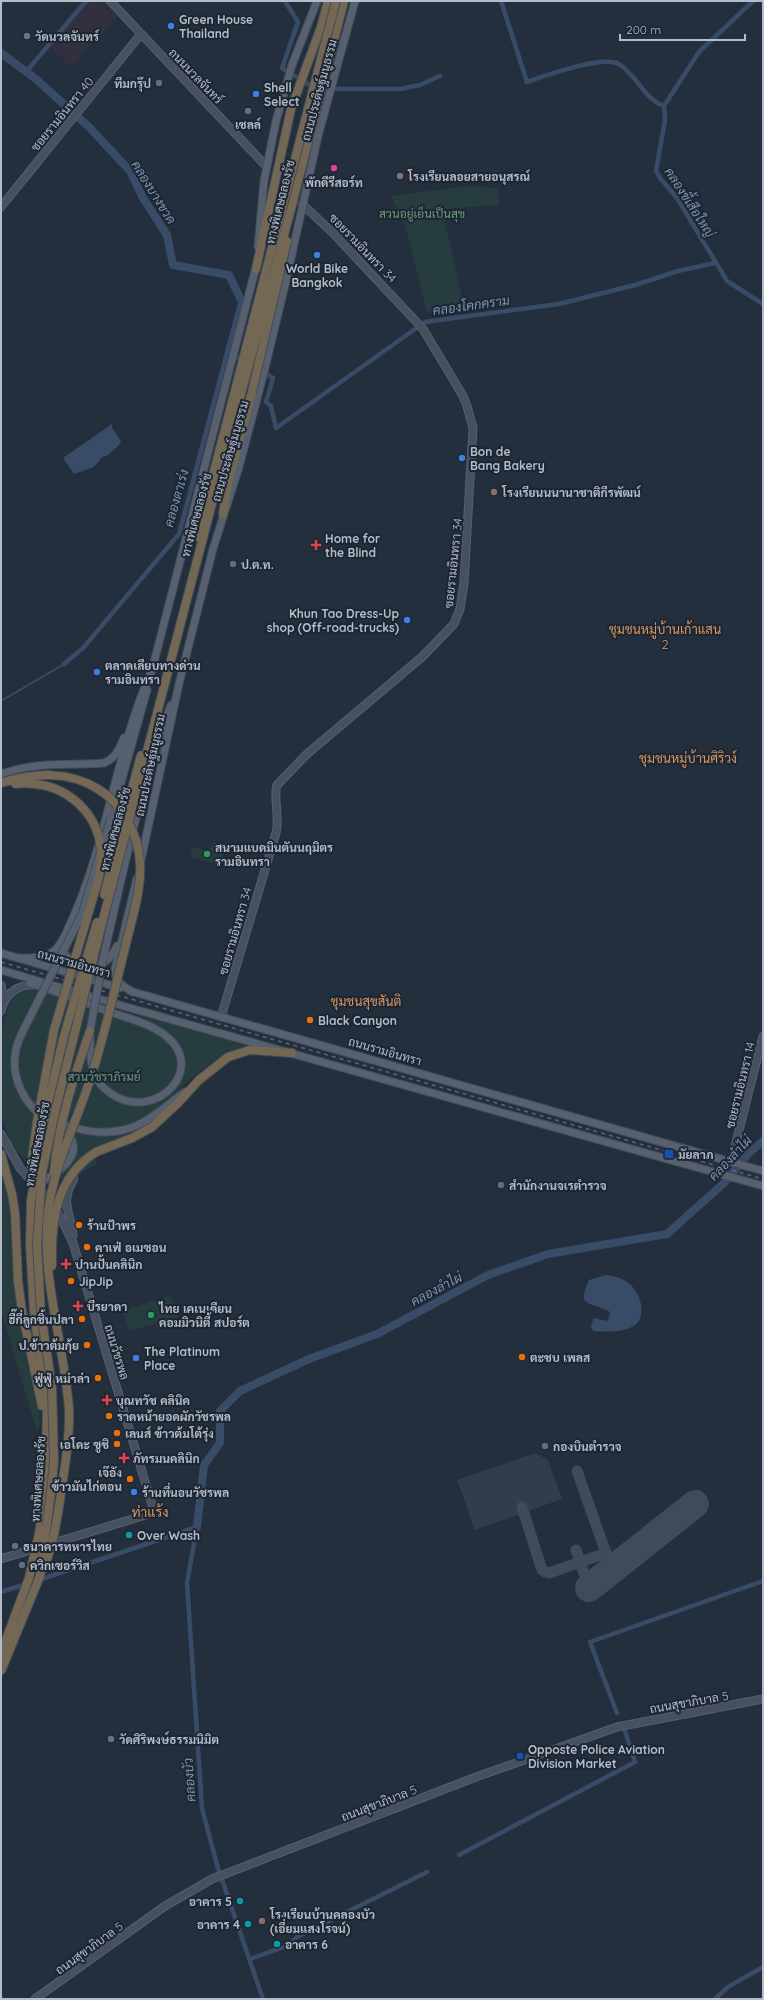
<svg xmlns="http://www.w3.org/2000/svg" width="764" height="2000" viewBox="0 0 764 2000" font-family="Quicksand,Sarabun,sans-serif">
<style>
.medical{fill:#32303f}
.airport{fill:#323c4b}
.green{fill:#263c3f}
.water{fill:#394c67}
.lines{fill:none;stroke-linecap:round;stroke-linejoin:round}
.stream{stroke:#394c67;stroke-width:1.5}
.canal{stroke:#394c67;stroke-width:4.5}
.river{stroke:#394c67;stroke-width:8}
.taxiway{stroke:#3f4a5a;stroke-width:11}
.runway{stroke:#3f4a5a;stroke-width:28}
.secondary-casing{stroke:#565f6c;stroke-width:9}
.primary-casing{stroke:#414a57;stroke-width:9}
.highway-casing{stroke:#434c59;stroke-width:10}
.secondary{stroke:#465061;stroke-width:7}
.primary{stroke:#56606e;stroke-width:7}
.highway{stroke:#746855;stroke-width:8}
.rail{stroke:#5a6575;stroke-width:1.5;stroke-dasharray:4 4;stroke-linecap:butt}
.primary-bridge-casing{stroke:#414a57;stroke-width:9;stroke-linecap:butt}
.highway-bridge-casing{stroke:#434c59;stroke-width:10;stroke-linecap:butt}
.primary-bridge{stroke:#56606e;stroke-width:7}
.highway-bridge{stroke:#746855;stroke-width:8}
.shop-dot{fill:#3f7fe0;stroke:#1d2633;stroke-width:1.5}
.worship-dot{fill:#6b7280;stroke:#1d2633;stroke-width:1.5}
.service-dot{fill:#5c6f8a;stroke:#1d2633;stroke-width:1.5}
.hotel-dot{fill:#d1479c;stroke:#1d2633;stroke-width:1.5}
.education-dot{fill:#8d6e63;stroke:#1d2633;stroke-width:1.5}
.health-dot{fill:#e0444e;stroke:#1d2633;stroke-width:1.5}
.leisure-dot{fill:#2e9e5b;stroke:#1d2633;stroke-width:1.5}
.food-dot{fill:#e8710a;stroke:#1d2633;stroke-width:1.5}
.transit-dot{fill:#1a4fb4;stroke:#1d2633;stroke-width:1.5}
.culture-dot{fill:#0f9aa8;stroke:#1d2633;stroke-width:1.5}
.labels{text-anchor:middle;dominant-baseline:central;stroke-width:4;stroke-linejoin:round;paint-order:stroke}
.poi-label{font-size:12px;font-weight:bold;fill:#b4bcc9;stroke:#1d2633;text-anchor:start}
.street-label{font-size:12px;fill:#b4bcc9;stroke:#1d2633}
.park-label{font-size:12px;fill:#6b9a76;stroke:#1d2633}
.water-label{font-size:13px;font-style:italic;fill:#7c92b1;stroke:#1d2633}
.neighbourhood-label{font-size:13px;fill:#d59563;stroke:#1d2633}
.quarter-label{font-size:14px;fill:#d59563;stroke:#1d2633}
</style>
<rect width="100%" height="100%" fill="#242f3e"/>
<polygon class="medical" points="89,1 102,1 117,17 71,67 50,46"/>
<polygon class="airport" points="535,1453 548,1460 562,1499 475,1530 457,1480"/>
<g class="green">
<polygon points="468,186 498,188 499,205 442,209 464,307 427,312 404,222 391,196"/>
<polygon points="213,842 226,845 220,865 190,857 193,847 210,851"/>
<path d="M 34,990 L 258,1046 C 222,1050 195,1072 171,1099 C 165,1106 160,1117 153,1123 C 140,1136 109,1144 92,1152 L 97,1163 C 87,1169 75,1181 63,1181 L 61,1178 C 62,1170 72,1162 75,1154 L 70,1144 C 67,1162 55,1167 40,1175 L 37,1175 L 10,1142 L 1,1114 L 1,1032 L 9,1005 L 13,998 L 19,993 Z"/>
<polygon points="1,1163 7,1180 39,1406 40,1425 37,1432 1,1311"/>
<polygon points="170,1296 178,1318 129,1331 123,1311"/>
</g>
<g class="water">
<polygon points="112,424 112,428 121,441 118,446 108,455 102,457 94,467 74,474 63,458"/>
<path d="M 606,1275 C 625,1277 637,1286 641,1304 C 642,1311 642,1317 638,1322 C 629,1333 606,1332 593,1331 L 591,1326 L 594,1318 L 607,1321 L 609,1318 L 610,1312 C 590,1300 576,1310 589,1280 Z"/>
</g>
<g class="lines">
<polyline class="stream" points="1,701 64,664"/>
<g class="canal">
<polyline points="285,1 298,22 282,68 308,84 316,86"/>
<path d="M 501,1 L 527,82 C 547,75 597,57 617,63 C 621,65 626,69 629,73 C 641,84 647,100 664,106"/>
<polyline points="26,72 86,1"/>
<polyline points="329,89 400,89 420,85 440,76"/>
<polyline points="664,106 665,120 656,171 660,178 677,198 727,281 763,304"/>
<polyline points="664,106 699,52 753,1"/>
<polyline points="227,351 273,378 266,402 271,406 276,428 425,322 559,304 635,285 678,271 715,263"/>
<polyline points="64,664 83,648 179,534 241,300"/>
<polyline points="39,1580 197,1527 187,1583 202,1808 217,1865 263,1999"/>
<polyline points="1,1592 26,1584"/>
<polyline points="617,1713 590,1642 763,1581"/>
<polyline points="459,1855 635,1762 625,1731"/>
<polyline points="250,1959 289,1945 297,1937 427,1872"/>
<polyline points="715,1999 728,1987 763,1967"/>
</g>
<g class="river">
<polyline points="1,53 36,79 89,127 130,171 143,198 167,235 173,265 229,275 241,300"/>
<polyline points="197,1527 204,1465 220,1443 220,1411 240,1391 309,1359 377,1334 488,1275 548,1254 667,1234 724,1183 749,1153 763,1141"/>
</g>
<g class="taxiway">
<polyline points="522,1507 542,1570 545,1572 549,1573 606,1553 577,1471"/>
<polyline points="576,1550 589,1588"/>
<polyline points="606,1553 617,1566"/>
</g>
<polyline class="runway" points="589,1588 695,1504"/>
<g class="secondary-casing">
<g id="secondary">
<polyline points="110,1 266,166"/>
<polyline points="1,207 141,34"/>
<polyline points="1,985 4,999"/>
<path d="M 1,1011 C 6,993 16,985 35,985"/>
<path d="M 221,1017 L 276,833 C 280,818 273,795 277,785 L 307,754 L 422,657 L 454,624 L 460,609 L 464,583 L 471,462 L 473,428 L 467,406 L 463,396 L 423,329 L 332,232 L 302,204"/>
<polyline points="1,1134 20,1168 54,1207 62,1220 73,1243 153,1508 149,1514 1,1559"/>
<polyline points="731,1162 763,1036"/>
<path d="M 73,1236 C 71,1211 59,1203 74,1179"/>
<polyline points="35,1999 165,1906 212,1879 476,1777 617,1727 763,1699"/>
</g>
</g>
<g class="primary-casing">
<g id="primary">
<polyline points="258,247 264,181 276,121 292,65 317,1"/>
<path d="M 1,774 C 39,761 65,766 104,763 C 116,758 119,749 124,738"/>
<polyline points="111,818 147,690"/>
<polyline points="141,860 179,684 213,549 239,467 264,372 286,281 318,136 355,1"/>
<path d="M 63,946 C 64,963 85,970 100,964 C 108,962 113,954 117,946"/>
<polyline points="1,953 120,988"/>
<path d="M 19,958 C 30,958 44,959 54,951 C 63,944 67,930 72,920 C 108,840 116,750 152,670 L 257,263"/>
<path d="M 103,959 C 123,873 140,787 171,705"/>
<polyline points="1,970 123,1006 763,1186"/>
<path d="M 30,983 C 57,992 84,1002 110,1012 C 128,1018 151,1024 166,1036 C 207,1069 157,1120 115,1096 C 106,1091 100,1086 96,1077 C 90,1064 90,1049 90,1035"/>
<polyline points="130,991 763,1171"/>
<path d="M 133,992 C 122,986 115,982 115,969 L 137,878"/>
<path d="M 29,1019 C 23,1031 16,1043 15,1056 C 12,1079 25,1104 43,1117 C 51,1122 62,1125 72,1127 C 88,1132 106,1134 123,1130 C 148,1124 164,1107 185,1092"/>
<path d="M 38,1184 C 52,1176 82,1160 71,1138 C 68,1133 63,1128 59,1124"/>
</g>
</g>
<g class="highway-casing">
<g id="highway">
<polyline points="291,209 344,1"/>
<polyline points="256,269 291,109 321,27 328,1"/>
<polyline points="223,514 228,484 252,392"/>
<polyline points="96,1152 132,1138 152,1127 178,1103 199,1080 228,1057 250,1050 292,1053"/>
<polyline points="1,1154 12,1194 15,1213 18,1281 22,1311 42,1406"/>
<polyline points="31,1201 30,1245 34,1312 47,1409 46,1469 40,1529"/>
</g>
</g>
<use href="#secondary" class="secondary"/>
<use href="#primary" class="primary"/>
<use href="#highway" class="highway"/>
<polyline class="rail" points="1,962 763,1179"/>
<g class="primary-bridge-casing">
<g id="primary-bridge">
<polyline points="29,1019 82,914 111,818"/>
<polyline points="90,1031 103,959"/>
</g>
</g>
<g class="highway-bridge-casing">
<g id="highway-bridge">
<polyline points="252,392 287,241"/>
<polyline points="197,537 336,1"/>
<path d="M 1,783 C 35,773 67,770 98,789 C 123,804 138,834 140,862 C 142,889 132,918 126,944 C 114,991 104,1040 88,1086 C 74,1127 53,1169 48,1213 C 41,1279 64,1343 69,1409 C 70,1439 64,1471 60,1500 C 56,1524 53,1549 42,1571"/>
<path d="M 15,784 C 58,778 99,808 101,852 C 102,860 100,869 99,877 L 54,1030 L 37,1122 L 31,1166"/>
<polyline points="104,895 141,755"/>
<path d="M 54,1173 C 58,1124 74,1077 90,1031"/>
<polyline points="31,1201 46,1111 64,1036 97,922"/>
<path d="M 52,1266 C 51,1222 55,1178 96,1152"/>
<polyline points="1,1653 29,1578 40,1529"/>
<polyline points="1,1671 40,1576 51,1492 54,1462 52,1388 41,1313 37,1244 42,1173 55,1112 100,931 231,431 291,209"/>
</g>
</g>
<use href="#primary-bridge" class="primary-bridge"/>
<use href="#highway-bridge" class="highway-bridge"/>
</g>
<g class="shop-dot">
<circle cx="171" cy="26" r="4"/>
<circle cx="256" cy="94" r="4"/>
<circle cx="317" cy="255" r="4"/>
<circle cx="462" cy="458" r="4"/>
<circle cx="407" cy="620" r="4"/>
<circle cx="97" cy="672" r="4"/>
<circle cx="136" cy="1358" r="4"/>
<circle cx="134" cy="1492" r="4"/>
</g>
<g class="worship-dot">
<circle cx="27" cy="36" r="4"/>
<circle cx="111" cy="1739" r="4"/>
</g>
<g class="service-dot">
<circle cx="159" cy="83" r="4"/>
<circle cx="248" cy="111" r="4"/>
<circle cx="233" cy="564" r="4"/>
<circle cx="501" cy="1185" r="4"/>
<circle cx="545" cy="1446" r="4"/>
<circle cx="15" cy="1546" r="4"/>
<circle cx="22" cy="1565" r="4"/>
</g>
<circle class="hotel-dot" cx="334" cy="168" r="4"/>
<g class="education-dot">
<circle cx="400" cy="176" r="4"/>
<circle cx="494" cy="492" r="4"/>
<circle cx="262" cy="1921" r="4"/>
</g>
<g class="health-dot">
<path d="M314 539h4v4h4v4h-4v4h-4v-4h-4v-4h4z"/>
<path d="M64 1258h4v4h4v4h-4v4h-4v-4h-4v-4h4z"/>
<path d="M76 1300h4v4h4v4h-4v4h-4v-4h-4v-4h4z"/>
<path d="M105 1394h4v4h4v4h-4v4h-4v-4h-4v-4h4z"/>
<path d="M122 1452h4v4h4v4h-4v4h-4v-4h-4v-4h4z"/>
</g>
<g class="leisure-dot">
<circle cx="207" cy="854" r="4"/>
<circle cx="151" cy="1315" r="4"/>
</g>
<g class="food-dot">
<circle cx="310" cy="1020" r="4"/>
<circle cx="79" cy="1225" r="4"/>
<circle cx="87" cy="1247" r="4"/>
<circle cx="71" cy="1281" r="4"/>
<circle cx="82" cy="1319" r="4"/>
<circle cx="87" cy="1345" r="4"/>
<circle cx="522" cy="1357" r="4"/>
<circle cx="98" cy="1378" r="4"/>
<circle cx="109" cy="1416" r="4"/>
<circle cx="117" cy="1433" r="4"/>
<circle cx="117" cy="1444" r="4"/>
<circle cx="130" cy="1479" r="4"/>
</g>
<g class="transit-dot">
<rect x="664" y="1149" width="10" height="10" rx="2"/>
<rect x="516" y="1752" width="8" height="8" rx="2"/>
</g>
<g class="culture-dot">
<circle cx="129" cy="1535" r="4"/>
<circle cx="240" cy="1901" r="4"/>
<circle cx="248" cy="1924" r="4"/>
<circle cx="277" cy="1944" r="4"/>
</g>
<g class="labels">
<g class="poi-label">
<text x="179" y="19">Green House<tspan x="179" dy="14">Thailand</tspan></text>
<text x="35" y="36">วัดนวลจันทร์</text>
<text x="151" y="83" text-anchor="end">ทีมกรุ๊ป</text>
<text x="264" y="87">Shell<tspan x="264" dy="14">Select</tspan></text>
<text x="248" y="124" text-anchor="middle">เชลล์</text>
<text x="408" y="176">โรงเรียนลอยสายอนุสรณ์</text>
<text x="334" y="182" text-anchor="middle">พักดีรีสอร์ท</text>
<text x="317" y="268" text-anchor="middle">World Bike<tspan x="317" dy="14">Bangkok</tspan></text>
<text x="470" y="451">Bon de<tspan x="470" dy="14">Bang Bakery</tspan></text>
<text x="502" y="492">โรงเรียนนนานาชาติกีรพัฒน์</text>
<text x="325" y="538">Home for<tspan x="325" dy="14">the Blind</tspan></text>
<text x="241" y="564">ป.ต.ท.</text>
<text x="399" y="613" text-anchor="end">Khun Tao Dress-Up<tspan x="399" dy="14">shop (Off-road-trucks)</tspan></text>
<text x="105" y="665">ตลาดเลียบทางด่วน<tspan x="105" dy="14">รามอินทรา</tspan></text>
<text x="215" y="847">สนามแบดมินตันนฤมิตร<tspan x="215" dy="14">รามอินทรา</tspan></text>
<text x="318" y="1020">Black Canyon</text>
<text x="678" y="1154">มัยลาภ</text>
<text x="509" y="1185">สำนักงานจเรตำรวจ</text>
<text x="87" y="1225">ร้านป้าพร</text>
<text x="95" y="1247">คาเฟ่ อเมซอน</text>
<text x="75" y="1264">ปานปั้นคลินิก</text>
<text x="79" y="1281">JipJip</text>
<text x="87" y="1306">บีรยาดา</text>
<text x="159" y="1308">ไทย เคเนเดียน<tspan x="159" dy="14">คอมมิวนิตี้ สปอร์ต</tspan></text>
<text x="74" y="1319" text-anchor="end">ฮี๊กี่ลูกชิ้นปลา</text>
<text x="79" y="1345" text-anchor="end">ป.ข้าวต้มกุ้ย</text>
<text x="144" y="1351">The Platinum<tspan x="144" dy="14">Place</tspan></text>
<text x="530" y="1357">ตะชบ เพลส</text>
<text x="90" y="1378" text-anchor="end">ฟู่ฟู่ หม่าล่า</text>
<text x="116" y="1400">บุณทวัช คลินิค</text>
<text x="117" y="1416">ราดหน้ายอดผักวัชรพล</text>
<text x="125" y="1433">เลนส์ ข้าวต้มโต้รุ่ง</text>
<text x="109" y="1444" text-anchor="end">เอโดะ ซูชิ</text>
<text x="553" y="1446">กองบินตำรวจ</text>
<text x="133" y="1458">ภัทรมนคลินิก</text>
<text x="122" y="1472" text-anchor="end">เจ๊อัง<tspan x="122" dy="14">ข้าวมันไก่ตอน</tspan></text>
<text x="142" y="1492">ร้านที่นอนวัชรพล</text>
<text x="137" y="1535">Over Wash</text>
<text x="23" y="1546">ธนาคารทหารไทย</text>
<text x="30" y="1565">ควิกเซอร์วิส</text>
<text x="119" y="1739">วัดศิริพงษ์ธรรมนิมิต</text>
<text x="528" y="1749">Opposte Police Aviation<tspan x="528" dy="14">Division Market</tspan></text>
<text x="232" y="1901" text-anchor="end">อาคาร 5</text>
<text x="270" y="1914">โรงเรียนบ้านคลองบัว<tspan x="270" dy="14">(เอี่ยมแสงโรจน์)</tspan></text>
<text x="240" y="1924" text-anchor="end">อาคาร 4</text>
<text x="285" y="1944">อาคาร 6</text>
</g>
<g class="street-label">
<text transform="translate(196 76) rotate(46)">ถนนนวลจันทร์</text>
<text transform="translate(319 90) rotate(-75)">ถนนประดิษฐ์มนูธรรม</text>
<text transform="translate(62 114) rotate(-51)">ซอยรามอินทรา 40</text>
<text transform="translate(280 202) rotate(-76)">ทางพิเศษฉลองรัช</text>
<text transform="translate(363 248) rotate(46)">ซอยรามอินทรา 34</text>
<text transform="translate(230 451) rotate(-74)">ถนนประดิษฐ์มนูธรรม</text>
<text transform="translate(196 515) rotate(-75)">ทางพิเศษฉลองรัช</text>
<text transform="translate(453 563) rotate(-84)">ซอยรามอินทรา 34</text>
<text transform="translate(150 765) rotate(-78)">ถนนประดิษฐ์มนูธรรม</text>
<text transform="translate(115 829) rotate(-75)">ทางพิเศษฉลองรัช</text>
<text transform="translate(235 931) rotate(-74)">ซอยรามอินทรา 34</text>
<text transform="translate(74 963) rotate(16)">ถนนรามอินทรา</text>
<text transform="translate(385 1051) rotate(16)">ถนนรามอินทรา</text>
<text transform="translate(740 1085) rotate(-76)">ซอยรามอินทรา 14</text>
<text transform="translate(37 1144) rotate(-79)">ทางพิเศษฉลองรัช</text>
<text transform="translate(117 1352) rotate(73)">ถนนวัชรพล</text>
<text transform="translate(38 1479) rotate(-86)">ทางพิเศษฉลองรัช</text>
<text transform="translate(689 1702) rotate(-10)">ถนนสุขาภิบาล 5</text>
<text transform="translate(379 1803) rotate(-21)">ถนนสุขาภิบาล 5</text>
<text transform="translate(89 1948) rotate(-36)">ถนนสุขาภิบาล 5</text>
</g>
<g class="park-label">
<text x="422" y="213">สวนอยู่เย็นเป็นสุข</text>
<text x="104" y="1076">สวนวัชราภิรมย์</text>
</g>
<g class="water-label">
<text transform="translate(154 192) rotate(58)">คลองบางขวด</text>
<text transform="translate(690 202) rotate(57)">คลองขี้เสือใหญ่</text>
<text transform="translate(471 305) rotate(-8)">คลองโคกคราม</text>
<text transform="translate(176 498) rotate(-74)">คลองตาเร่ง</text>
<text transform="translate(730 1158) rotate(-47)">คลองลำไผ่</text>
<text transform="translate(436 1289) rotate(-28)">คลองลำไผ่</text>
<text transform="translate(189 1780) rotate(-94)">คลองบัว</text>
</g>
<g class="neighbourhood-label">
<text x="665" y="629">ชุมชนหมู่บ้านเก้าแสน<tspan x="665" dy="15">2</tspan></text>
<text x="688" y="758">ชุมชนหมู่บ้านศิริวง์</text>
<text x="366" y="1001">ชุมชนสุขสันติ</text>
</g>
<g class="quarter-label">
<text x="150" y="1512">ท่าแร้ง</text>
</g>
</g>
<rect width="764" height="2000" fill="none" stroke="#b4bcc9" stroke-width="4"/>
<path d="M620 34v6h125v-6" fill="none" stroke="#b4bcc9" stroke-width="2"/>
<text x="626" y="34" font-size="12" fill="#b4bcc9" stroke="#1d2633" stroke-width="3" paint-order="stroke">200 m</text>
</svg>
